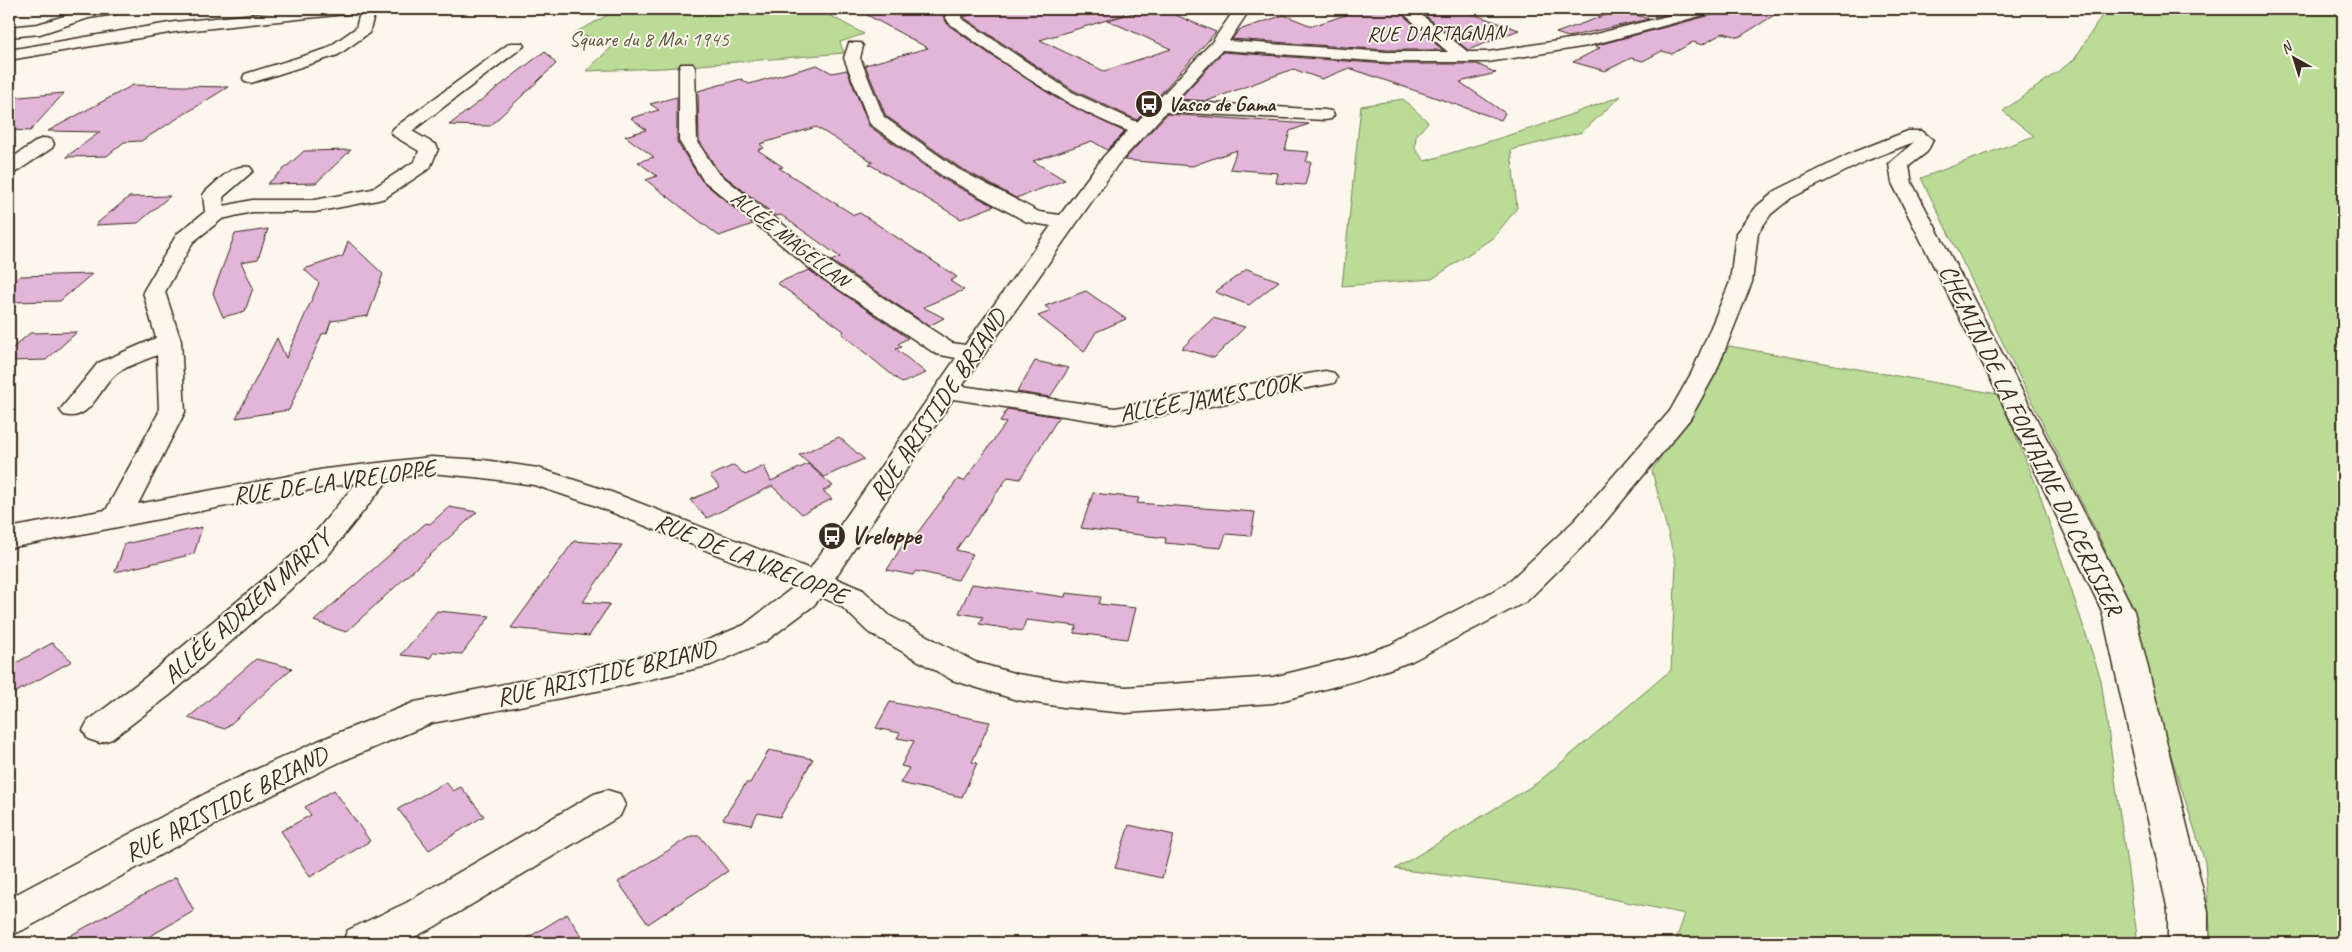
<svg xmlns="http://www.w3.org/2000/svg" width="2352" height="952" viewBox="0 0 2352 952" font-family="Caveat,sans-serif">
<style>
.green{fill:#badc96;stroke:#7a835a}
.building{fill:#e3b5d9;stroke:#3b2a1e}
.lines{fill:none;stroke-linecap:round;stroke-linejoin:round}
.minor-casing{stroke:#3b2a1e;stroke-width:3}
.minor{fill:#fbf7ec;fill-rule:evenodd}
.labels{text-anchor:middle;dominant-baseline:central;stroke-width:4;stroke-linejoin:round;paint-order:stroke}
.far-street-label{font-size:21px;fill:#3b2a1e;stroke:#fbf7ec}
.far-park-label{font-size:21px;fill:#5b563c;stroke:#fbf7ec}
.far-poi-label{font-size:21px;font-weight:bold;fill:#3b2a1e;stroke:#fbf7ec;text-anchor:start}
.street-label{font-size:25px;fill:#3b2a1e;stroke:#fbf7ec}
.poi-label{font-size:25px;font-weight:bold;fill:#3b2a1e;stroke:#fbf7ec;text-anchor:start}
</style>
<rect width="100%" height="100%" fill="#fbf7ec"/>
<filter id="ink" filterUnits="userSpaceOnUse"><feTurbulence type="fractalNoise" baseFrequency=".02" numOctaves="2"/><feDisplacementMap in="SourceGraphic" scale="10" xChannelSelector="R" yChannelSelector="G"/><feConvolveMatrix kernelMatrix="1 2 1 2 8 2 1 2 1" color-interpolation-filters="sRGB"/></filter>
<g filter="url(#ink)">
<g class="green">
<polygon points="619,9 818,9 864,34 840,42 844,53 664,68 586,71 618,41 573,34"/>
<polygon points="2106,9 2343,9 2343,943 2211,943 2205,862 2104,547 1921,178 2034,136 2003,111 2074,60"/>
<polygon points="1621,96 1582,132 1511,150 1517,208 1494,237 1432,279 1342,286 1361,106 1403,99 1428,122 1416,136 1415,149 1425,161 1539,126"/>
<polygon points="1729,346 1998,394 2038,489 2101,680 2138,943 1675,943 1685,914 1578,892 1395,869 1537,783 1671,670 1676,564 1652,471"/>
</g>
<g class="building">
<polygon points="856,9 949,9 943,16 948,25 991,55 1056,98 1125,132 1107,150 1092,141 1033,161 1065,180 1016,198 959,167 886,116 865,65 928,48"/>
<polygon points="977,9 1123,9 1124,15 1040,40 1104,71 1171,49 1107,20 1149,9 1161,9 1216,32 1137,120 1073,90 963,17 973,14"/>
<polygon points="1364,9 1396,9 1443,50 1387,50 1232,39 1239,30 1284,15 1312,26"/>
<polygon points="1417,9 1458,9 1519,30 1468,50"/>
<polygon points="1655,9 1688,9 1654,17"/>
<polygon points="1720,9 1784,9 1739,37 1723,33 1702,45 1693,42 1672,54 1662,51 1643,61 1631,58 1605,71 1573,62 1600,48 1594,46 1715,14"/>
<polygon points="1620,10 1649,19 1568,37 1556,33"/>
<polygon points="545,51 556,64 490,126 449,125"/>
<polygon points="1223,52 1387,64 1477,64 1496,73 1460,82 1505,113 1501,120 1349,68 1322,79 1293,69 1207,101 1179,99"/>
<polygon points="817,65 832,73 847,70 869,126 943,179 994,206 961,219 869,164 873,162 816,127 760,144 764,148 758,150 783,167 779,168 854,215 860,213 957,277 950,281 964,290 923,307 944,318 929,326 836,264 831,261 840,257 781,215 776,216 718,171 699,140 698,91 741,79 749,84"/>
<polygon points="133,85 228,87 141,141 124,142 107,156 66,157 100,132 48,131"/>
<polygon points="64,93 30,131 9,130 9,98"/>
<polygon points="677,97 677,142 702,181 753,224 719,236 646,180 657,176 638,162 654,157 625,136 646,130 631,118 659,110 650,104"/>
<polygon points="1167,114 1309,124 1290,131 1285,150 1309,152 1306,162 1311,162 1305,185 1276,183 1278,173 1230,169 1237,150 1192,166 1124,160"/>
<polygon points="351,150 316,183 267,184 304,151"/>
<polygon points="170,196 138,223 95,225 129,197"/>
<polygon points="268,229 258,259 241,262 253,288 245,311 223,317 213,293 235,234"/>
<polygon points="348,241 383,274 368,316 331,321 327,333 322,334 289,410 236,418 277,338 286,358 319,283 304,269 343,256"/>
<polygon points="1247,269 1279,281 1249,305 1215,292"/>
<polygon points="809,270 908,338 898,344 902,347 896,349 926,373 902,383 842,334 844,331 777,283"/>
<polygon points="92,274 60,301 9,302 9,285 20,276"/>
<polygon points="1086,291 1126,319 1096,332 1084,352 1038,316 1051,311 1045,306"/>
<polygon points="1213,318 1245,327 1214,358 1182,348"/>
<polygon points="77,332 46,360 9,361 9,351 30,333"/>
<polygon points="1035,361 1069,368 1050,397 1017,392"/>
<polygon points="1007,409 1059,417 1020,479 1008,477 956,550 973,554 958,580 916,571 913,575 887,570 909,535 915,536 958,479 964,481 1006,423 1000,422"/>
<polygon points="839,437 864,459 824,477 799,455"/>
<polygon points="808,464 833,486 823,491 832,499 802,514 772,486 707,518 690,500 720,487 710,476 734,465 745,475 764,466 771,481"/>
<polygon points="1093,493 1139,498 1137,503 1255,512 1251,536 1226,534 1221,548 1165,543 1166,538 1081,528"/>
<polygon points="449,507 477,512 346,632 314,621 426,523 430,524"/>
<polygon points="202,527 194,554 115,572 125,544"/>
<polygon points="574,541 622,545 583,602 610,604 589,636 511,628"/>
<polygon points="972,584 1065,597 1066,593 1101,597 1099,604 1136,608 1128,639 1074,633 1077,626 1026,620 1022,631 979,624 983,617 959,613"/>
<polygon points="437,611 490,616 462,654 434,652 430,658 401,655"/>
<polygon points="52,643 72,661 9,696 9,667"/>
<polygon points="256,659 292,668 225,729 188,718"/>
<polygon points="890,702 990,722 972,762 977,763 962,797 900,783 909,768 901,766 914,741 897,738 900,733 876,728"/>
<polygon points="769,750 813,759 780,817 758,813 751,825 723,819 746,783 750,783"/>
<polygon points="446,782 453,791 461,787 484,816 429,850 398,809"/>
<polygon points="334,790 370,841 310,877 281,831 311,815 305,807"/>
<polygon points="1129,825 1174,835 1162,878 1115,868"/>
<polygon points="691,836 700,836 728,871 648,924 618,882"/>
<polygon points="176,877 194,911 138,943 57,943"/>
<polygon points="567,914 586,943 519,943"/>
</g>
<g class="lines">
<g class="minor-casing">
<g id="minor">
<polygon points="87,9 131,9 128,12 89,18 40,34 9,37 9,27 38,24"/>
<polygon points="305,9 354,9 346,14 175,32 9,60 9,50 175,22"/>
<polygon points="361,9 376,9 369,33 338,55 251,83 245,82 243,78 245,74 326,49 356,28"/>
<path d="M 951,9 L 975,9 L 973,12 L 961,15 L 961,18 L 1072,92 L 1137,122 L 1212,42 L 1235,9 L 1250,9 L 1229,41 L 1387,52 L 1448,52 L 1398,9 L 1414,9 L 1468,52 L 1488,52 L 1588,36 L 1695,9 L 1718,9 L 1715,12 L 1588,46 L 1488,62 L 1387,62 L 1222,50 L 1175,101 L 1325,110 L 1331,111 L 1334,115 L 1331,119 L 1325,120 L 1166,112 L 1118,164 L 962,386 L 1115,408 L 1325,371 L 1334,373 L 1337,378 L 1334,383 L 1115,424 L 953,399 L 835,578 L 863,590 L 890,616 L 975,662 L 1017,674 L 1063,681 L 1126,687 L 1273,677 L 1354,657 L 1390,645 L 1505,585 L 1575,520 L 1670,411 L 1692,372 L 1730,282 L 1736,233 L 1757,206 L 1777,190 L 1854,152 L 1908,131 L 1922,131 L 1933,140 L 1927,152 L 1909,166 L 1912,183 L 2030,406 L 2134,611 L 2208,911 L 2208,943 L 2168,943 L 2168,911 L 2102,611 L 2004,406 L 1892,183 L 1889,164 L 1914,142 L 1868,160 L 1791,198 L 1771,214 L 1758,233 L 1752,282 L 1716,372 L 1690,419 L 1595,534 L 1527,601 L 1412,661 L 1358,680 L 1273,703 L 1126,713 L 1063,707 L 1017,700 L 952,680 L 868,632 L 841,606 L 821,597 L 813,606 L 766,641 L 711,665 L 612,688 L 432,723 L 342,761 L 244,809 L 23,930 L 9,936 L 9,898 L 218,787 L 318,741 L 415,702 L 694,646 L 744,625 L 795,586 L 591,504 L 534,485 L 484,478 L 431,473 L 389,479 L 325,559 L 170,695 L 112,739 L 100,743 L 88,739 L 83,730 L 88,721 L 146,677 L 305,545 L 356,483 L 325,487 L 9,548 L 9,528 L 106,510 L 159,412 L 157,355 C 146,360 123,367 115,375 C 98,390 90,422 64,415 L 60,410 L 98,363 L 156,338 L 143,292 L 177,234 L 205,212 L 203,195 L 206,191 C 218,181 233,163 250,167 L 253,171 L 223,197 L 224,206 L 252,200 L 315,200 L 372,189 L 415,161 L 419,151 L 394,136 L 391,132 L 394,128 L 510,43 L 522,43 L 524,46 L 412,131 L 436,145 L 438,149 L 430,168 L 385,198 L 378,200 L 315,212 L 252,212 L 222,219 L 193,242 L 165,292 L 181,341 L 185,412 L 138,504 L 325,469 L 431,457 L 484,460 L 538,468 L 611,492 L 810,569 L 956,358 L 936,354 L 819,276 L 703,180 L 679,141 L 679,68 L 681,64 L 693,64 L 695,68 L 697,141 L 717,172 L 835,266 L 952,343 L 965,345 L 1051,226 L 1027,222 L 944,177 L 870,124 L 844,58 L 849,43 L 861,43 L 863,46 L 860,58 L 884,117 L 958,169 L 1039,212 L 1060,215 L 1104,156 L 1128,131 C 1062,106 1006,64 949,23 L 945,16 Z"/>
<polygon points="45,138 52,140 54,144 52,148 16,172 9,174 9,160 38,140"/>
<polygon points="607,790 620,794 625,805 620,816 434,927 402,943 342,943 348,930 406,903 594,794"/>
</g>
</g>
<use href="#minor" class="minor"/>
</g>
</g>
<defs>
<g id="bus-disc" transform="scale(1.4375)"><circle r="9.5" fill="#3b2a1e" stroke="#fbf7ec"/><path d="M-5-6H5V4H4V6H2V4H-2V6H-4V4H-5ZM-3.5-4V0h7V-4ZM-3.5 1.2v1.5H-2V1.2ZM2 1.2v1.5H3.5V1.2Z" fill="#fff"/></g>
</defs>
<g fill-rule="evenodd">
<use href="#bus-disc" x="1149" y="104"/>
<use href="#bus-disc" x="832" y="536"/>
</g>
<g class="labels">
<g class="far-street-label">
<text transform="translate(1436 33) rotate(-1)">RUE D'ARTAGNAN</text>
<text transform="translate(790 239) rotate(38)">ALLÉE MAGELLAN</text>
</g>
<g class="far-park-label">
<text x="649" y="39">Square du 8 Mai 1945</text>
</g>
<g class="far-poi-label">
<text x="1168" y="104">Vasco de Gama</text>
</g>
<g class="street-label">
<text transform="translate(1210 398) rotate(-10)">ALLÉE JAMES COOK</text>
<text transform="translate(938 405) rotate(-56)">RUE ARISTIDE BRIAND</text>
<text transform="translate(2031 440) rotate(64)">CHEMIN DE LA FONTAINE DU CERISIER</text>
<text transform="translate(334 482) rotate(-8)">RUE DE LA VRELOPPE</text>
<text transform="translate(751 559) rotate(22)">RUE DE LA VRELOPPE</text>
<text transform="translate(247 607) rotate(-42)">ALLÉE ADRIEN MARTY</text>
<text transform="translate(606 673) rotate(-13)">RUE ARISTIDE BRIAND</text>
<text transform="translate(226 804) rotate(-27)">RUE ARISTIDE BRIAND</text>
</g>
<g class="poi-label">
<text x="851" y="536">Vreloppe</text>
</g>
</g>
<rect width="2352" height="952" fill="none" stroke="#fbf7ec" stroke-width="30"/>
<rect x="15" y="15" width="2322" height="922" fill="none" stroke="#3b2a1e" stroke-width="2" filter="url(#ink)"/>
<g transform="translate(2294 58) rotate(321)" stroke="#fbf7ec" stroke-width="4" paint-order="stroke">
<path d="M0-4L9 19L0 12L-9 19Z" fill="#3b2a1e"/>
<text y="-8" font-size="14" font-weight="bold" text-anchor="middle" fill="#3b2a1e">N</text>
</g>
</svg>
